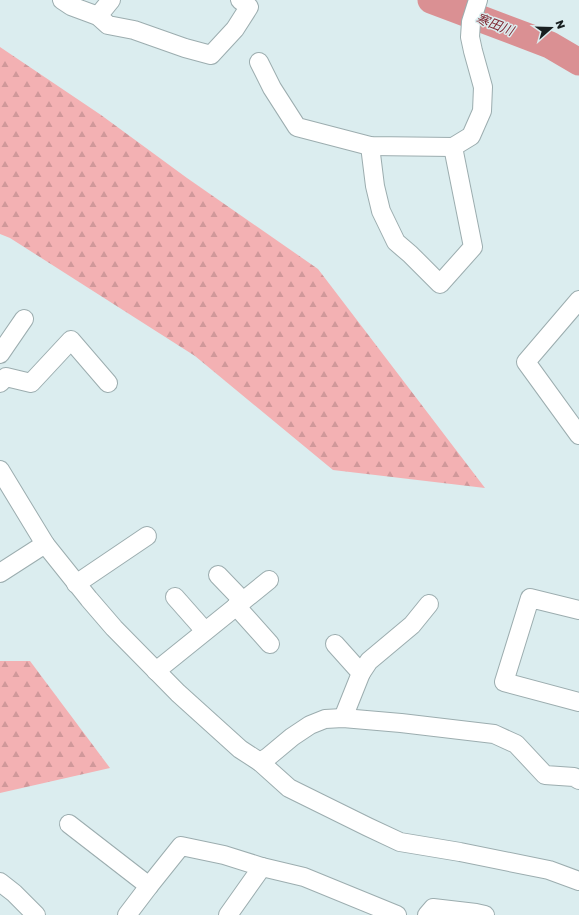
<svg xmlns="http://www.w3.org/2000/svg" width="579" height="915" viewBox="0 0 579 915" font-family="'Golos Text','Noto Sans JP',sans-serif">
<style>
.forest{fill:url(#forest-firs)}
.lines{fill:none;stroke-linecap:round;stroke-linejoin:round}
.river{stroke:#da9093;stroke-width:27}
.minor-casing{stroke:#9cadaf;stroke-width:20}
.minor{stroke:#fff;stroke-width:18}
.labels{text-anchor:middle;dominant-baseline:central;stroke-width:3;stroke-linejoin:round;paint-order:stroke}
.water-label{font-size:13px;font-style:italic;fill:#802934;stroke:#dbedef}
</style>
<defs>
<pattern id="forest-firs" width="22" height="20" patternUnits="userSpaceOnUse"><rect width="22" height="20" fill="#f3b1b3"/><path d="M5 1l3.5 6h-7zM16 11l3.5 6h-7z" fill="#d0989a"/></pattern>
</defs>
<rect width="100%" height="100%" fill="#dbedef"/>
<g class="forest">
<polygon points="0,47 101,115 187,178 318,269 485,488 333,470 195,356 10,238 0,234"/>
<polygon points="0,661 30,661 110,768 0,793"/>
</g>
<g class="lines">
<polyline class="river" points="431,0 550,45 579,62"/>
<g class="minor-casing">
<g id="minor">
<polyline points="62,0 71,6 98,16 108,25 134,30 185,48 211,55 235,29 249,7 240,0"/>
<polyline points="98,16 111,0"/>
<polyline points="259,62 272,88 297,127 370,146 453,147 471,136 482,111 483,87 473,51 470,37 471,22 478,0"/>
<polyline points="370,146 375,186 381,211 396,242 410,254 440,284 473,247 453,147"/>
<polyline points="579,300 526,362 579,435"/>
<polyline points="0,354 24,319"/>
<polyline points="0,383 6,377 31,383 71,340 108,383"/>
<polyline points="0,470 45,544 89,599 114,628 178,693 240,749 260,762 289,788 368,827 400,842 460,852 549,870 579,881"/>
<polyline points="0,573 45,544"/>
<polyline points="218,575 243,601"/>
<polyline points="76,584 147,536"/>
<polyline points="175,597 205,631"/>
<polyline points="236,606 270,644"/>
<polyline points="579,610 530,598 504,682 579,702"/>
<polyline points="335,644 361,673 343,718"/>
<polyline points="156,671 269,580"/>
<polyline points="361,673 369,661 412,625 429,604"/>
<polyline points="260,762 268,757 292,737 310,725 325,719 343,718 401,723 494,734 516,744 545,775 574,777 579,780"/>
<polyline points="69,824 149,886"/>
<polyline points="0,882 14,893 36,915"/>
<polyline points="127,915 149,886 181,846 224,855 262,867 304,877 397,915"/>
<polyline points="228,915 262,867"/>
<polyline points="427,915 433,908 476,913 485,915"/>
</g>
</g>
<use href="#minor" class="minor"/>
</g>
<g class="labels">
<g class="water-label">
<text transform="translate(495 24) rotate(21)">寒田川</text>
</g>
</g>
<g transform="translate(551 28) rotate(70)" stroke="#dbedef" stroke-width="3" paint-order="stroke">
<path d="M0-3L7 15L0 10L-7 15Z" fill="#181f20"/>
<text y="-6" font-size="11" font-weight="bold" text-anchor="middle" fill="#181f20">N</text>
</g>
</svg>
